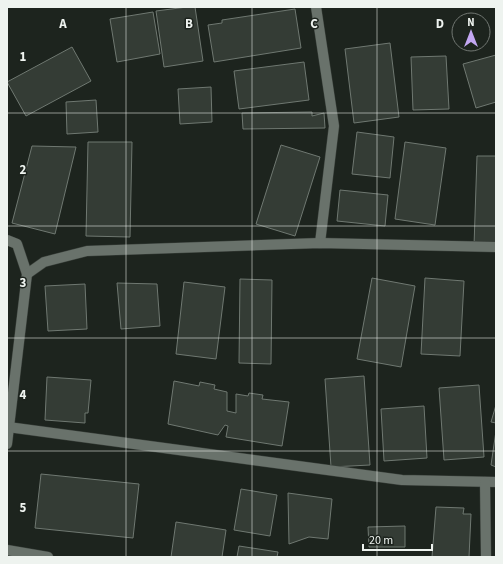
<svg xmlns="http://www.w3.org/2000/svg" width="503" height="564" viewBox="0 0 503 564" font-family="'Source Sans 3',sans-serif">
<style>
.building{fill:#343c35;stroke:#6f7871}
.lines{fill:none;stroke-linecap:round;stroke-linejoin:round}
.minor-casing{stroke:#3a403b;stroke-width:11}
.minor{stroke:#69726b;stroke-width:10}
.grid{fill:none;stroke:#eef3ef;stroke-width:1;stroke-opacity:0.55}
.grid-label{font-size:13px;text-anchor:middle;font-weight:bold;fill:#eef3ef;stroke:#1d241e;stroke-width:3;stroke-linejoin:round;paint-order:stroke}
</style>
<rect width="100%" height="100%" fill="#1d241e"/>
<g class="building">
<polygon points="187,7 195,7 203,61 164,67 156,11"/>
<polygon points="295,9 301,48 214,62 208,25 222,23 222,20"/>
<polygon points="153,12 160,54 117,62 110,19"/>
<polygon points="390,43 399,117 354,123 345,49"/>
<polygon points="72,47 91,81 26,116 7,82"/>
<polygon points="496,55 496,102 476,108 463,64"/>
<polygon points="446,56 449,109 413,110 411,57"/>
<polygon points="304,62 309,100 239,109 234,71"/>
<polygon points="211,87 212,122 180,124 178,89"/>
<polygon points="96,100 98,132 67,134 66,102"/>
<polygon points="312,112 312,116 324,113 325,128 243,129 242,113"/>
<polygon points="357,132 394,137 390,178 352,174"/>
<polygon points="88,142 132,142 130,237 86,236"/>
<polygon points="405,142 446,148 435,225 395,219"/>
<polygon points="281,145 320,157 295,236 256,224"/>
<polygon points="32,146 76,147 55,234 12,223"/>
<polygon points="477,156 496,156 496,247 474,246"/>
<polygon points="340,190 388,195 385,226 337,221"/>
<polygon points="372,278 415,286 401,367 357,359"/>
<polygon points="425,278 464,281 460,356 421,354"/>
<polygon points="240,279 272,280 271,364 239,363"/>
<polygon points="184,282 225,287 216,359 176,354"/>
<polygon points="117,283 157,284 160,326 121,329"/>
<polygon points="85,284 87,329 48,331 45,286"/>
<polygon points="364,376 370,465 331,467 325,379"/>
<polygon points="47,377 91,380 88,413 85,413 85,423 45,420"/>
<polygon points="174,381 199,386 200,382 215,385 214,389 227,392 227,411 236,413 236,394 248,396 249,393 263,395 262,399 289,402 282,446 226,437 228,426 225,425 218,435 168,424"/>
<polygon points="479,385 484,457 444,460 439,388"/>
<polygon points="496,405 496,423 491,422"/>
<polygon points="424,406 427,458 384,461 381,409"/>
<polygon points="496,431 496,467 491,465"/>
<polygon points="41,474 139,484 133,538 35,528"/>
<polygon points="241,489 277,495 270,536 234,530"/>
<polygon points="288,493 332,499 328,539 309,537 289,544"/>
<polygon points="436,507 464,508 463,514 471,514 469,557 432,557"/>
<polygon points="176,522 226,530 222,557 171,557"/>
<polygon points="405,526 405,547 369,547 368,527"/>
<polygon points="239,546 278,552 277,557 237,557"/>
</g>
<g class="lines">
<g class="minor-casing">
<g id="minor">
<polyline points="316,7 334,126 320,243"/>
<polyline points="7,240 17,244 27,274 7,444"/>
<polyline points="27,274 44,262 87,251 320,243 496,247"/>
<polyline points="8,427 402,480 496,482"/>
<polyline points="485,482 486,557"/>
<polyline points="7,550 48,557"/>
</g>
</g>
<use href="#minor" class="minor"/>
</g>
<path class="grid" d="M 126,7 L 126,557M 252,7 L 252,557M 377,7 L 377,557M 7,113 L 496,113M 7,226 L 496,226M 7,338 L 496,338M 7,451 L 496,451"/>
<g class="grid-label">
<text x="63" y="28">A</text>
<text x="189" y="28">B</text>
<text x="314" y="28">C</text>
<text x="440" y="28">D</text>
<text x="23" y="61">1</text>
<text x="23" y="174">2</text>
<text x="23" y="287">3</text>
<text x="23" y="399">4</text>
<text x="23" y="512">5</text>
</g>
<rect width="503" height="564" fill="none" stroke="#eef3ef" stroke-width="16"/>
<g transform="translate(471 32)"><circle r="19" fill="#1d241e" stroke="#717772"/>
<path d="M0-3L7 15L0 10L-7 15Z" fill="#c3a7f2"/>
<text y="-6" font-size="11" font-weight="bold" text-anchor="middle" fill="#eef3ef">N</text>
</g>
<path d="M363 544v6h69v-6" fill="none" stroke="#eef3ef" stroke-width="2"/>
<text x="369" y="544" font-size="12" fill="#eef3ef" stroke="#1d241e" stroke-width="3" paint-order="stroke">20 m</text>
</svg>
